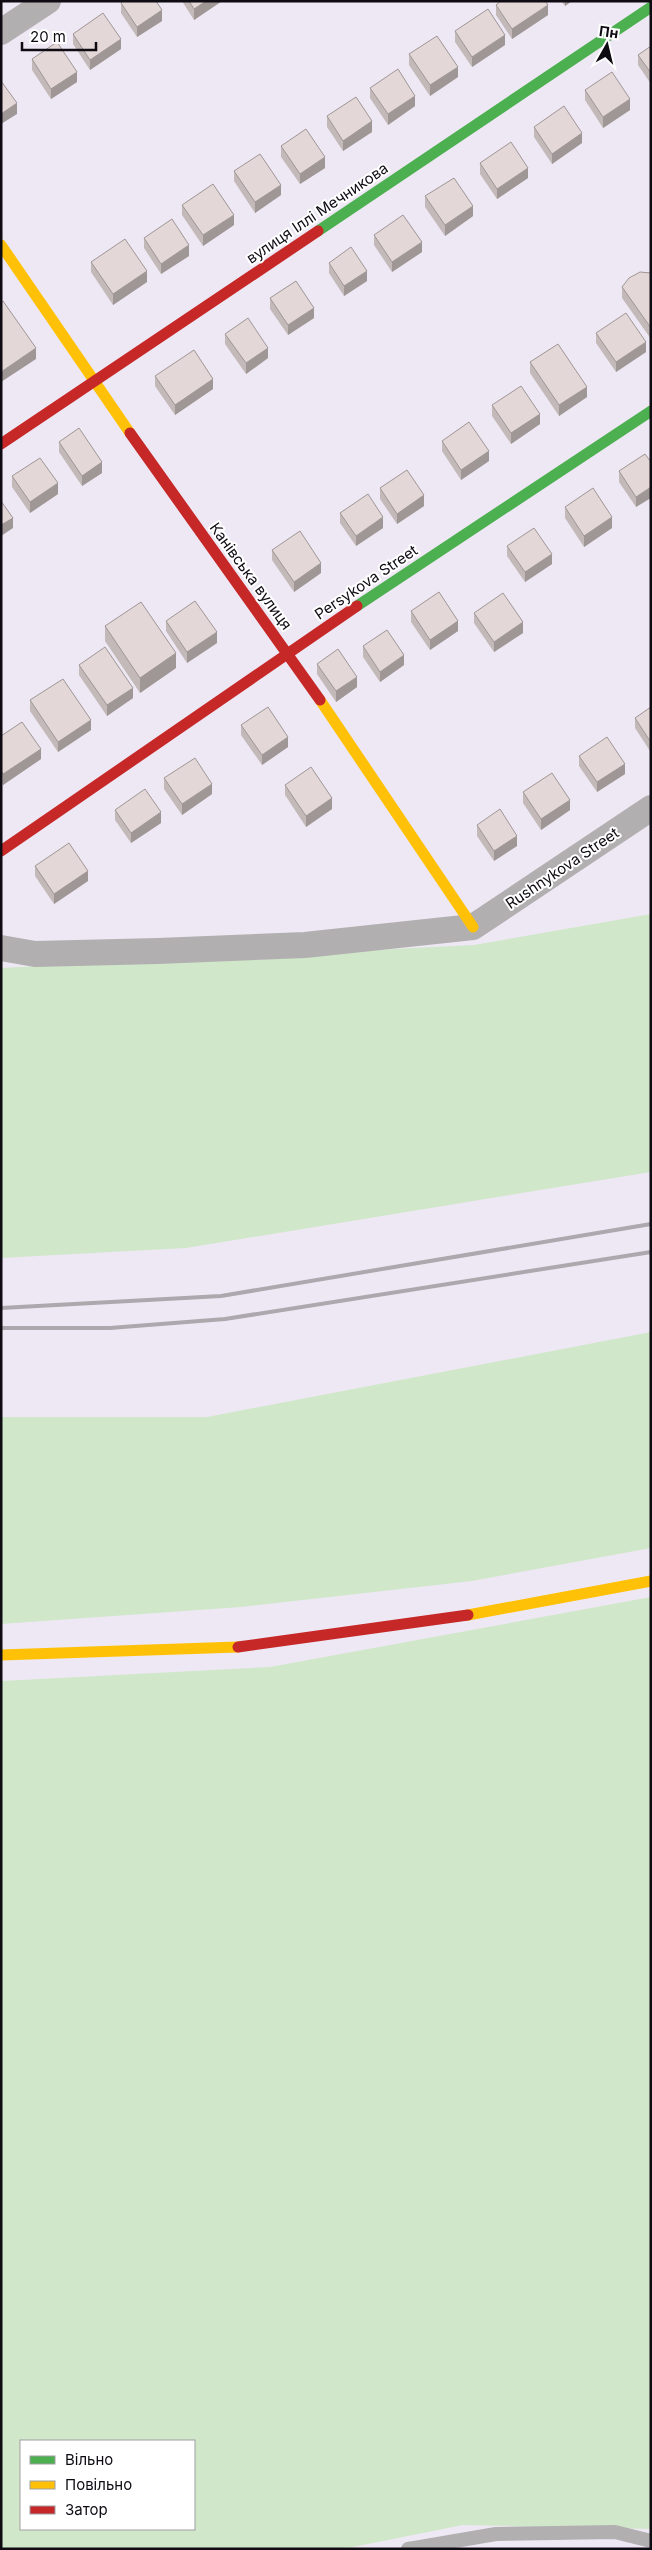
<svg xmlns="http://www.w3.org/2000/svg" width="652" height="2550" viewBox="0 0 652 2550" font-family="Inter,sans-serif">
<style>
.green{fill:#d1e7ca;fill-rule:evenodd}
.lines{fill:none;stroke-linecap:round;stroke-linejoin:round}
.lane{stroke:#b2afb1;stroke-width:14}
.street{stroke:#b2afb1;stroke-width:26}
.fast{stroke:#4caf50;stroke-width:11}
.slow{stroke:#ffc107;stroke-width:11}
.jam{stroke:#c62828;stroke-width:11}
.rail{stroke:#aca8ad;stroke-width:4}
.wall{fill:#c3b9b9}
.shaded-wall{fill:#9f9696}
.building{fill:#e3d7d7;stroke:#9f9696}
.labels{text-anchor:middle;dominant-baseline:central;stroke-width:4;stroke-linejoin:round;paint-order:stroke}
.street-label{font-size:15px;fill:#0f0b13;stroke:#fff}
</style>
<rect width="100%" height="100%" fill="#eee8f4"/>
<g class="green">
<polygon points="651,914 651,1172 186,1248 1,1258 1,968 474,945"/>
<polygon points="651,1332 651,1548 472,1581 241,1607 1,1624 1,1417 207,1417"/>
<path d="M 651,1597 L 651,2529 L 463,2525 L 343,2549 L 1,2549 L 1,1681 L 270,1667 ZM 21,2441 L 194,2441 L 194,2529 L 21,2529 Z"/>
</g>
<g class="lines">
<polyline class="lane" points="408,2549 496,2534 615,2532 651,2541"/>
<g class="street">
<polyline points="1,32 48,1"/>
<polyline points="1,948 35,954 158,951 305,945 473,927 651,808"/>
</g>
<g class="fast">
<polyline points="318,231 651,7"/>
<polyline points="357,606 651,411"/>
</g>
<g class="slow">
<polyline points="1,245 130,433"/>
<polyline points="320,700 473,927"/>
<polyline points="468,1615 651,1581"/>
<polyline points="1,1655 238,1647"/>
</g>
<g class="jam">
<polyline points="130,433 320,700"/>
<polyline points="1,444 318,231"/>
<polyline points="1,851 357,606"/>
<polyline points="238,1647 468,1615"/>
</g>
<g class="rail">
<polyline points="1,1308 221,1296 651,1224"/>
<polyline points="1,1328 110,1328 225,1319 651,1252"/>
</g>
</g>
<g class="wall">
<polygon points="182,1 222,1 194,20"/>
<polygon points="561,1 572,1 565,6"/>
<polygon points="121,3 162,21 137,37 121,13"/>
<polygon points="496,5 548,15 512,39 496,15"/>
<polygon points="455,31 505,45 472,67 455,42"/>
<polygon points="73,34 121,49 90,70 73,44"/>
<polygon points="651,46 651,84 638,65 638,55"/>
<polygon points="409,54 458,77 430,96 409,65"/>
<polygon points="32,59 77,82 51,99 32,70"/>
<polygon points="370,88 415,106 388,125 370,98"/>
<polygon points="585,90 630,110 603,128 585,100"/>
<polygon points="327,116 372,132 343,151 327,127"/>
<polygon points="534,127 582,143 552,164 534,137"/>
<polygon points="281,146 325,168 300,184 281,157"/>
<polygon points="480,163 528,178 497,199 480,174"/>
<polygon points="234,171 281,195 255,213 234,181"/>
<polygon points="425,196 473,216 445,236 425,207"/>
<polygon points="182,205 234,225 203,246 182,215"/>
<polygon points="374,235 422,252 392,272 374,245"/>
<polygon points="144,238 189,256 161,274 144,248"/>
<polygon points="91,262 147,282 113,305 91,272"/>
<polygon points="329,263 367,281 344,296 329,273"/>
<polygon points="651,273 651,339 622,298 622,287"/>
<polygon points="270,298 314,318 288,335 270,309"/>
<polygon points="596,333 646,352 616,372 596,343"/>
<polygon points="225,334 268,358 246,374 225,344"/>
<polygon points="530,362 587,397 559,416 530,373"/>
<polygon points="155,376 213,389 175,415 155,386"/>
<polygon points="492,405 540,424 511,444 492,416"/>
<polygon points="442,441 489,461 461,480 442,451"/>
<polygon points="59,442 102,473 82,486 59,452"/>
<polygon points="645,454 636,507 619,482 619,471"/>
<polygon points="12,476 58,494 30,513 12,487"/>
<polygon points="380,488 424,506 397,524 380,499"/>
<polygon points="565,507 612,528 584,547 565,518"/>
<polygon points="340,513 383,528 356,546 340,523"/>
<polygon points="507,546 552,564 525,582 507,556"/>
<polygon points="272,550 321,573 294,592 272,560"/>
<polygon points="411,611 458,631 430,650 411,622"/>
<polygon points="474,613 523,633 494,652 474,623"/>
<polygon points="166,621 217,643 187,663 166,631"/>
<polygon points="105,626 176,668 140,693 105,641"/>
<polygon points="363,646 404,665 380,682 363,657"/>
<polygon points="317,664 357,687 336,702 317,674"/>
<polygon points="79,665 133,698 107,716 79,675"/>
<polygon points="30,700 91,730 58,752 30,711"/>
<polygon points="651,707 651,750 650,751 635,728 635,718"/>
<polygon points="241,725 288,747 262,765 241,735"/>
<polygon points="1,736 41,759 3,785 1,782"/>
<polygon points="579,756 625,774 597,792 579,766"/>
<polygon points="164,778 212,794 182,815 164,789"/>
<polygon points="285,785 332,809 306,827 285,795"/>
<polygon points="523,792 570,810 541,830 523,803"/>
<polygon points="115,810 161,823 131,843 115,820"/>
<polygon points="477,825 517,846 494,861 477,836"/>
<polygon points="35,866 88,881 54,904 35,876"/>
</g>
<g class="shaded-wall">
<polygon points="206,1 222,1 194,20 194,9"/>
<polygon points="565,1 572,1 565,6"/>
<polygon points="548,5 548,15 512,39 512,29"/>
<polygon points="162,10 162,21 137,37 137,27"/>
<polygon points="505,35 505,45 472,67 472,57"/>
<polygon points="121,39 121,49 90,70 90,60"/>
<polygon points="458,67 458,77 430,96 430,85"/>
<polygon points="77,72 77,82 51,99 51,89"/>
<polygon points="415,96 415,106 388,125 388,114"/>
<polygon points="630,99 630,110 603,128 603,117"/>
<polygon points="17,103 17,114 1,124 1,114"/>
<polygon points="372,121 372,132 343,151 343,141"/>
<polygon points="582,133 582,143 552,164 552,154"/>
<polygon points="325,157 325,168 300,184 300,174"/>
<polygon points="528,168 528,178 497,199 497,189"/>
<polygon points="281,185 281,195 255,213 255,202"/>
<polygon points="473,206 473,216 445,236 445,225"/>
<polygon points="234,215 234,225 203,246 203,235"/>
<polygon points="422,242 422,252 392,272 392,262"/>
<polygon points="189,245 189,256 161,274 161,264"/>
<polygon points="147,271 147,282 113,305 113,294"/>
<polygon points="367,271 367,281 344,296 344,286"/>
<polygon points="314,308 314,318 288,335 288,325"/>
<polygon points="646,342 646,352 616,372 616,362"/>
<polygon points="36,348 36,359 1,382 1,372"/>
<polygon points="268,348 268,358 246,374 246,363"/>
<polygon points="213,379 213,389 175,415 175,405"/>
<polygon points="587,387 587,397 559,416 559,405"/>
<polygon points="540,414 540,424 511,444 511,433"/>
<polygon points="489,451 489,461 461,480 461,470"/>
<polygon points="102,462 102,473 82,486 82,476"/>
<polygon points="58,483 58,494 30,513 30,502"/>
<polygon points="651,487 651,498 636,507 636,497"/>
<polygon points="424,495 424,506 397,524 397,514"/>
<polygon points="383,517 383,528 356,546 356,536"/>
<polygon points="612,517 612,528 584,547 584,536"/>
<polygon points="13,518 13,528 1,536 1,525"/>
<polygon points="552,554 552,564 525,582 525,572"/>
<polygon points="321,563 321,573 294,592 294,582"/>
<polygon points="458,621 458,631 430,650 430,640"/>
<polygon points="523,622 523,633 494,652 494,642"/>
<polygon points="217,632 217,643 187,663 187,652"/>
<polygon points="176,653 176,668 140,693 140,678"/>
<polygon points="404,655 404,665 380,682 380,672"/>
<polygon points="357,677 357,687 336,702 336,691"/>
<polygon points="133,688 133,698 107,716 107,705"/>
<polygon points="91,720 91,730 58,752 58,742"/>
<polygon points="288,737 288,747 262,765 262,755"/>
<polygon points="651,740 651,750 650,751 650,741"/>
<polygon points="41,749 41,759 3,785 3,774"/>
<polygon points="625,764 625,774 597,792 597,782"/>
<polygon points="212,784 212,794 182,815 182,804"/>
<polygon points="332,798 332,809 306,827 306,816"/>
<polygon points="570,800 570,810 541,830 541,819"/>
<polygon points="161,812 161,823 131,843 131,833"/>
<polygon points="517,836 517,846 494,861 494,851"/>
<polygon points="88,871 88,881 54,904 54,894"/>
</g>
<g class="building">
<polygon points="123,1 156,1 162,10 137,27 121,3"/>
<polygon points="189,1 206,1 194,9"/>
<polygon points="501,1 545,1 548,5 512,29 496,5"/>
<polygon points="488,9 505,35 472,57 455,31"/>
<polygon points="103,13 121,39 90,60 73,34"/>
<polygon points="437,36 458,67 430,85 409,54"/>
<polygon points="57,42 77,72 51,89 32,59"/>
<polygon points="651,46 651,73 638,55"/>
<polygon points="398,69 415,96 388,114 370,88"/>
<polygon points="612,72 630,99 603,117 585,90"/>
<polygon points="1,81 17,103 1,114"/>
<polygon points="356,97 372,121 343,141 327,116"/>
<polygon points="564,106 582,133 552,154 534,127"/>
<polygon points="306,129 325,157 300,174 281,146"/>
<polygon points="511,142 528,168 497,189 480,163"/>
<polygon points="260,154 281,185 255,202 234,171"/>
<polygon points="454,178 473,206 445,225 425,196"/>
<polygon points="213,184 234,215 203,235 182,205"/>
<polygon points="403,215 422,242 392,262 374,235"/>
<polygon points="172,219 189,245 161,264 144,238"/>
<polygon points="125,239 147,271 113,294 91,262"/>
<polygon points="351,247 367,271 344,286 329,263"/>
<polygon points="640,272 651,273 651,328 622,287 629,278"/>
<polygon points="296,281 314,308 288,325 270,298"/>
<polygon points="3,301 36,348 1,372 1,303"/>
<polygon points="626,313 646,342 616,362 596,333"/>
<polygon points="248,318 268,348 246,363 225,334"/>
<polygon points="558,344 587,387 559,405 530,362"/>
<polygon points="194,350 213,379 175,405 155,376"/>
<polygon points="521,386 540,414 511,433 492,405"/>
<polygon points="469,422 489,451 461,470 442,441"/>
<polygon points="79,428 102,462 82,476 59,442"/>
<polygon points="645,454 651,462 651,487 636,497 619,471"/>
<polygon points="40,458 58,483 30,502 12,476"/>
<polygon points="407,470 424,495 397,514 380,488"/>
<polygon points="593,488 612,517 584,536 565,507"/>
<polygon points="368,494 383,517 356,536 340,513"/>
<polygon points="1,501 13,518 1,525"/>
<polygon points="534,528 552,554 525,572 507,546"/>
<polygon points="300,531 321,563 294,582 272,550"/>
<polygon points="439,592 458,621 430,640 411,611"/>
<polygon points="503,593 523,622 494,642 474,613"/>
<polygon points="195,601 217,632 187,652 166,621"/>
<polygon points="141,602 176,653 140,678 105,626"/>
<polygon points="387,630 404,655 380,672 363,646"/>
<polygon points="105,647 133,688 107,705 79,665"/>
<polygon points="338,649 357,677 336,691 317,664"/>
<polygon points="63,679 91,720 58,742 30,700"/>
<polygon points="268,707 288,737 262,755 241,725"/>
<polygon points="651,707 651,740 650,741 635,718"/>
<polygon points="22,722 41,749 3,774 1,771 1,736"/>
<polygon points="607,737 625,764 597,782 579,756"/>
<polygon points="195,758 212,784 182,804 164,778"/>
<polygon points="311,767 332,798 306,816 285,785"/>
<polygon points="552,773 570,800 541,819 523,792"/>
<polygon points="145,789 161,812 131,833 115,810"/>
<polygon points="500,809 517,836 494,851 477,825"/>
<polygon points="69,843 88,871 54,894 35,866"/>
</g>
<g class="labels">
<g class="street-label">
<text transform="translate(317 213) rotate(-34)">вулиця Іллі Мечникова</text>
<text transform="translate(251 576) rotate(54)">Канівська вулиця</text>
<text transform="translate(366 582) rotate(-34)">Persykova Street</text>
<text transform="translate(562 868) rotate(-34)">Rushnykova Street</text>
</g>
</g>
<rect width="652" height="2550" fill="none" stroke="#0f0b13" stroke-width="5"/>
<rect x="20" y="2440" width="175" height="90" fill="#ffffff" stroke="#9f9da1"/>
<rect x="30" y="2456" width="25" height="8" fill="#4caf50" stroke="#9f9da1"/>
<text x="65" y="2465" font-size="15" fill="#0f0b13">Вільно</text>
<rect x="30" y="2481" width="25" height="8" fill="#ffc107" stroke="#9f9da1"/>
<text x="65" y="2490" font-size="15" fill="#0f0b13">Повільно</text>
<rect x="30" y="2506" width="25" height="8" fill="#c62828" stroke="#9f9da1"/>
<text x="65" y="2515" font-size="15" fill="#0f0b13">Затор</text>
<g transform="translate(607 45) rotate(8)" stroke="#ffffff" stroke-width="4" paint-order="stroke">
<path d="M0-4L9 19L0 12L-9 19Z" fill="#0f0b13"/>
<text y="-8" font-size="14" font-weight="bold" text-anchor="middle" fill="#0f0b13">Пн</text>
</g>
<path d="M22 42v8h74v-8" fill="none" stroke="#0f0b13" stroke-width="2.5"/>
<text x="30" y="42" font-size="15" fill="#0f0b13" stroke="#ffffff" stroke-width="4" paint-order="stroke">20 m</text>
</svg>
